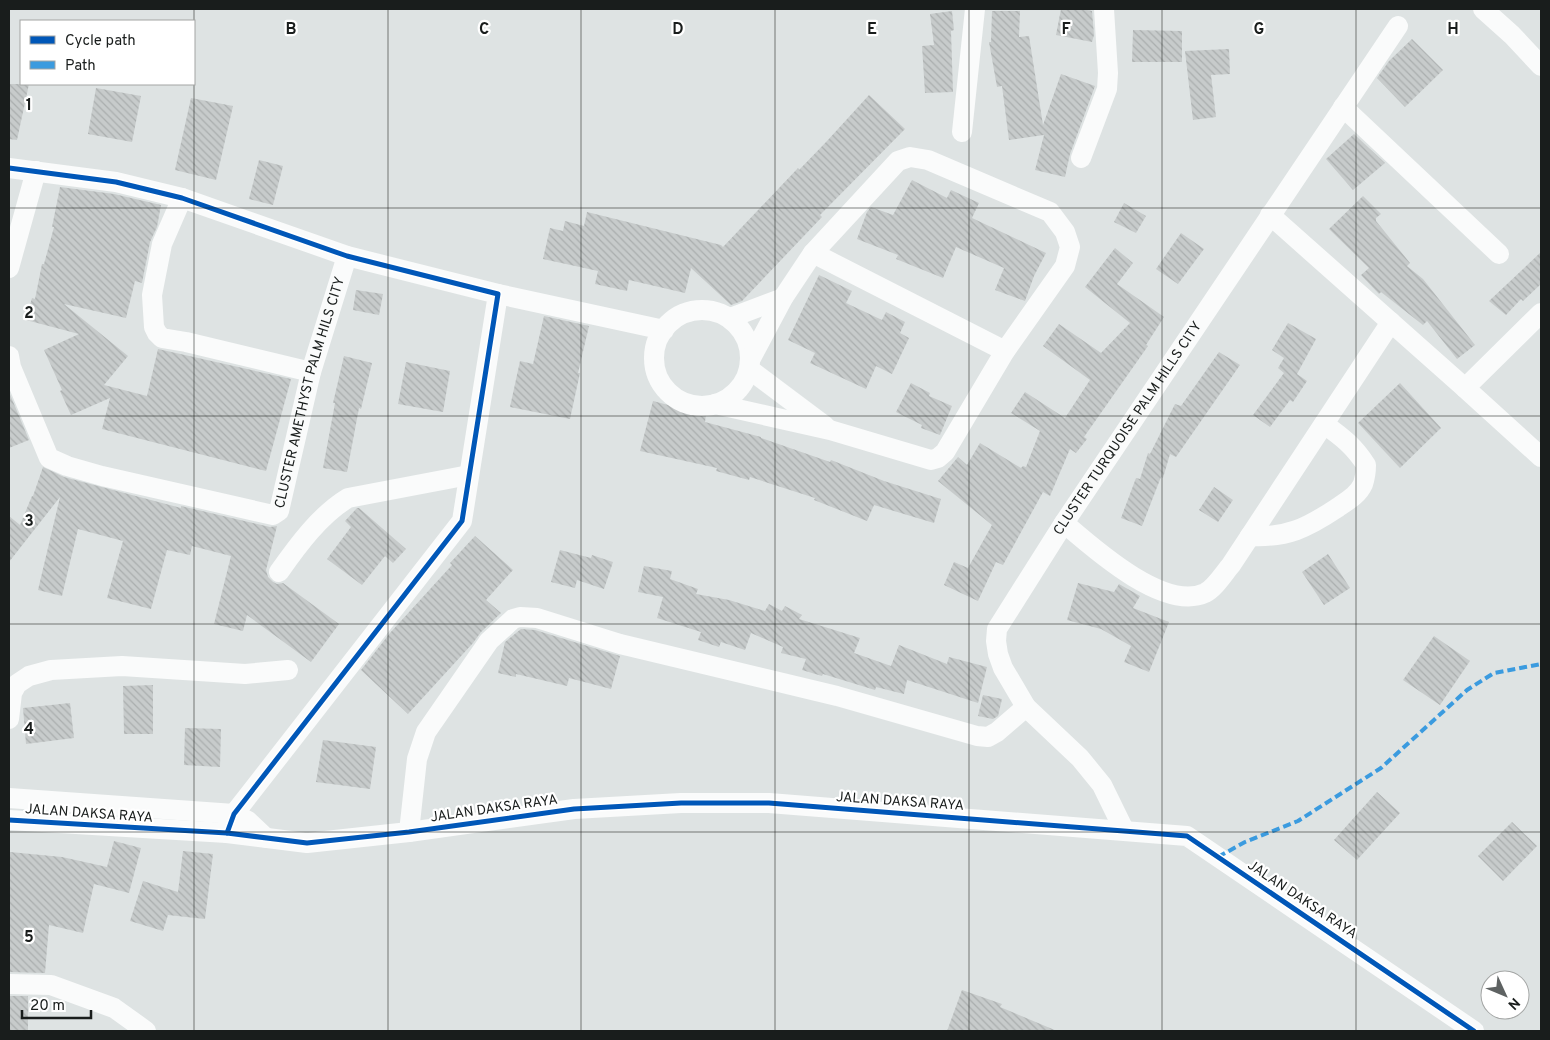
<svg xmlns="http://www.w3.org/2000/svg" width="1550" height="1040" viewBox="0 0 1550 1040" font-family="Overpass,sans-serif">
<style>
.building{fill:url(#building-back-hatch)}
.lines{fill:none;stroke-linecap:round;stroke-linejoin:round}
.minor{stroke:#fafbfb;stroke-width:20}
.quiet{stroke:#3b9bdf;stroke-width:4;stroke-dasharray:8 4;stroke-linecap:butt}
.cycleway-casing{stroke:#fff;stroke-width:8}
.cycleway{stroke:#0057b8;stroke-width:5}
.grid{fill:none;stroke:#191d1c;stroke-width:1;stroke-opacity:0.55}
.labels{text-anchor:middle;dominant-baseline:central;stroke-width:4.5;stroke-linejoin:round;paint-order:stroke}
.street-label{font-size:14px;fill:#191d1c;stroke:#fff}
.grid-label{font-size:16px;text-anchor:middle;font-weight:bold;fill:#191d1c;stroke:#fff;stroke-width:4.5;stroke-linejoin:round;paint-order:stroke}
</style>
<defs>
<pattern id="building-back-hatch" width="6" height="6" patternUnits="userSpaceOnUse" patternTransform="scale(1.25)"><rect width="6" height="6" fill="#c7cbcb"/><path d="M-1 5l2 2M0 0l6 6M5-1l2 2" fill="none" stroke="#aaaeae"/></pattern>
</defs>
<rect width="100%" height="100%" fill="#dee3e3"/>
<g class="building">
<polygon points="1061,9 1082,9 1092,11 1094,35 1092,42 1056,35"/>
<polygon points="952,11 954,30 951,31 953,92 925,93 922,46 934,45 930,14"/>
<polygon points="992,11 1020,11 1019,37 1029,36 1043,125 1061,74 1095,86 1070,154 1065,177 1035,170 1044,135 1009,140 1002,86 997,87 989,42 991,42"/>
<polygon points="1133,30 1182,31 1182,62 1132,62"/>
<polygon points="1412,39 1443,70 1405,107 1377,78 1389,61"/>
<polygon points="1229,49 1230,74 1211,75 1216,117 1193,120 1185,51"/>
<polygon points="9,84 29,84 17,140 9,139"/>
<polygon points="96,88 141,96 132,142 88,134"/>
<polygon points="869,95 905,129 820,215 822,217 742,301 731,305 691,268 685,293 629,280 627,291 595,284 598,271 543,259 550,228 563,231 565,221 584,226 587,212 721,245 723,247 798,168 799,170 827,141"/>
<polygon points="191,98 233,106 216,180 175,170"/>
<polygon points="1354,134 1385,163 1353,190 1326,159"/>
<polygon points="259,160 283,166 273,205 249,199"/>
<polygon points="912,180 947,198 951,190 979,203 972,218 1046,253 1034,276 1025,301 995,290 1004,268 956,247 943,278 896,259 898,255 857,239 867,212 871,207 893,215"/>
<polygon points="60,187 114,194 161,205 157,227 150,242 142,283 135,281 126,318 64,304 128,356 104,385 147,396 158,349 291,379 266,471 102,429 110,398 71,415 60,391 62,390 44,350 79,334 26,320 32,298 35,299 42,264 44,264 54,227 52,227"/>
<polygon points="1363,196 1381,214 1376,218 1376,221 1410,263 1407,266 1423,279 1475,345 1457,359 1427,321 1423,325 1381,292 1379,294 1361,275 1369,268 1329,229"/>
<polygon points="1124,203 1146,216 1136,233 1114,222"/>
<polygon points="1181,233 1204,249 1178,284 1156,269"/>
<polygon points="1115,248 1133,263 1117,284 1164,317 1146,345 1148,346 1084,437 1087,439 1076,453 1070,449 1050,496 1043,492 1003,565 996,562 978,601 944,585 954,562 968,568 992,525 938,481 958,457 967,465 980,443 1021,468 1023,466 1026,467 1040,431 1011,413 1025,392 1065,418 1090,380 1043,346 1059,324 1101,353 1130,323 1085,287"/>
<polygon points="1541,252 1541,284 1523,301 1521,299 1506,315 1489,301"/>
<polygon points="819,275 852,291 846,303 882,320 886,312 905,322 900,333 909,338 892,374 876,366 866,389 810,363 815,353 788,340"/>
<polygon points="356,290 383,294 379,315 353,310"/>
<polygon points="544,316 589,326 578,373 580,373 570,419 510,407 520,361 533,364"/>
<polygon points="1288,323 1316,339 1297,374 1307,381 1293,402 1290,400 1270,427 1253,415 1284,373 1278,368 1284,358 1272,350"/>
<polygon points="1219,352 1240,365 1176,457 1170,454 1163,478 1161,477 1142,526 1121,518 1136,478 1140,479 1148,453 1150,454 1175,404 1181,406"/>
<polygon points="344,356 372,363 361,409 359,408 347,472 323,468 335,403 333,403"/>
<polygon points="406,362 450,371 443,412 398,404"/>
<polygon points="911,383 930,393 929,396 952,406 940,435 921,428 922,425 896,412"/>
<polygon points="1400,383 1441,428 1400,468 1358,423"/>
<polygon points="9,392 29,440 9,448"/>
<polygon points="653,401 706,415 705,422 761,437 761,438 830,462 831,460 884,481 941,499 934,523 874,505 867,521 814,500 815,498 750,477 749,480 716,471 717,468 640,451"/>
<polygon points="43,467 64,477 181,508 181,506 270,527 277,526 266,570 268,577 273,582 277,584 283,583 339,624 311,662 247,615 243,631 214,624 231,556 192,546 190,555 167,550 151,609 107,598 123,541 78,529 62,596 38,590 60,497 9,562 9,516 20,525 32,496 33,496"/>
<polygon points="1214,487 1233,500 1218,522 1199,510"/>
<polygon points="357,508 359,508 406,549 393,563 385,556 362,585 327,559 351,527 345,521"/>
<polygon points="475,536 513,570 486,600 501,613 481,632 473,643 408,714 361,670 390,633 452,565 450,563"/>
<polygon points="560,550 591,558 592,555 613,562 604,589 577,580 575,588 551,582"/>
<polygon points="1328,554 1350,588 1324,605 1302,572"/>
<polygon points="644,566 672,571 670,579 698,589 696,594 729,600 765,611 769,604 782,611 785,606 802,615 799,619 860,638 854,653 891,666 899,645 947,664 949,657 987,667 978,703 907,680 904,694 876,687 875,690 823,674 822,676 802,670 806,659 781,653 783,647 751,633 745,650 721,642 719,647 698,640 701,632 657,618 663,597 638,592"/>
<polygon points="1078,583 1114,592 1119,584 1140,596 1133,608 1169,622 1149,672 1124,662 1131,646 1101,629 1067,620"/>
<polygon points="521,629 535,630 620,656 611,689 569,678 567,686 516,674 516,677 498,673 505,642"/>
<polygon points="1434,636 1470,661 1440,705 1403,680"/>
<polygon points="153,685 153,734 124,734 123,686"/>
<polygon points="983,695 1002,699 998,716 993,719 978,716"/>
<polygon points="70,703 74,738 26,744 23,708"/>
<polygon points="185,728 221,729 220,767 184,765"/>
<polygon points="323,740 376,747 370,789 316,782"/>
<polygon points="1377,792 1400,813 1357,860 1334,840"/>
<polygon points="1512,822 1537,846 1503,881 1478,856"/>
<polygon points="114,841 141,848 129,893 94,884 83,933 49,925 45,973 9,972 10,852 62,857 107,867"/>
<polygon points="183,851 213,854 205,919 168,915 163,931 130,921 143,881 178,892"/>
<polygon points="962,990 1002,1004 1000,1007 1057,1031 947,1031"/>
<rect x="9" y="996" width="19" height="35"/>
</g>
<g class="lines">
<g class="minor">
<polyline points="1483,9 1512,35 1541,66"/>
<polyline points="1343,107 1499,254"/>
<polyline points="962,132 975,9"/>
<polyline points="1081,158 1107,89 1108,73 1104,9"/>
<polyline points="9,168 116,182 182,198 347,256 498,294 462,521 234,814 227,833"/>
<polyline points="182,198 162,244 152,295 154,327 157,333 162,338 186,342 311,372"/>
<polyline points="1270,215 1465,388 1541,313"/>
<polyline points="813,253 1005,351"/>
<polyline points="9,268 36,171"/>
<polyline points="498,294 664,330"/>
<circle cx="702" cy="358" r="48"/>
<polyline points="730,318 783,298"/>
<path id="s1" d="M 9,356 L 11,367 L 49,458 L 67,466 L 102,476 L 273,515 L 279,511 L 311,372 L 347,256"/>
<polyline points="749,369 825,426"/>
<polyline points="1465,388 1541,457"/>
<polyline points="715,404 830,430 931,460 938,458 945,452 1005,351 1065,266 1070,247 1065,232 1050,212 928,160 910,157 898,161 813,253 783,298 750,360"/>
<path d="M 1064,523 C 1093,548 1164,612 1205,593 C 1215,588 1224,573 1231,565 L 1391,322"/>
<path d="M 1250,536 C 1287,538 1307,528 1337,508 C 1347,501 1358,495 1363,484 C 1365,478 1366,471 1366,465 C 1354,446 1342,437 1324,424"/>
<path d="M 279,572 C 298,545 320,515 348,498 L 469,475"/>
<polyline points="9,719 12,693 17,684 29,676 51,670 122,666 245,674 288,670"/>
<polyline points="9,798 234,814 248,821 266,838"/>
<polyline points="9,820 227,833 307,843 409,832 574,809 681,803 769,803 1187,836 1474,1031"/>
<path id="s2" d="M 1124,830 L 1102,785 L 1080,758 L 1026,707 L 1003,668 L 998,654 L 996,641 L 997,629 L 1064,523 L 1398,26"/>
<polyline points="409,832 417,759 426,732 489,641 513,619 520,617 537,618 620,644 837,696 977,736 988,737 997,732 1026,707"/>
<polyline points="9,984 51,985 114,1008 146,1031"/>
</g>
<polyline class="quiet" points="1218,857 1245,842 1298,821 1381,768 1467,690 1494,673 1541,664"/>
<g class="cycleway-casing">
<g id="cycleway">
<polyline points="9,168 116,182 182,198 347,256 498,294 462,521 234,814 227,833"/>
<polyline points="9,820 227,833 307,843 409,832 574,809 681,803 769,803 1187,836 1474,1031"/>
</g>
</g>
<use href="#cycleway" class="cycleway"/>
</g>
<path class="grid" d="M 194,9 L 194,21M 388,9 L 388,1031M 581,9 L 581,1031M 775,9 L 775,1031M 969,9 L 969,1031M 1162,9 L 1162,1031M 1356,9 L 1356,1031M 194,21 L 194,84M 194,84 L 194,1031M 9,208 L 1541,208M 9,416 L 1541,416M 9,624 L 1541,624M 9,832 L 1541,832"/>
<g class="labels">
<g class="street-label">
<text stroke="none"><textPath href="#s1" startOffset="471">CLUSTER AMETHYST PALM HILS CITY</textPath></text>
<text stroke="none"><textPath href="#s2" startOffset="484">CLUSTER TURQUOISE PALM HILLS CITY</textPath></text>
<text transform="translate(900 802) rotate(4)">JALAN DAKSA RAYA</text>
<text transform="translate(494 809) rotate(-8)">JALAN DAKSA RAYA</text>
<text transform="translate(89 814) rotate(4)">JALAN DAKSA RAYA</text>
<text transform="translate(1302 900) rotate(34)">JALAN DAKSA RAYA</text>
</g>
</g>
<g class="grid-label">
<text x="291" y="34">B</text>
<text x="484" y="34">C</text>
<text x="678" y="34">D</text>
<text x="872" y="34">E</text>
<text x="1066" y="34">F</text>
<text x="1259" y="34">G</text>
<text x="1453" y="34">H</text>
<text x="29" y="110">1</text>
<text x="29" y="318">2</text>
<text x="29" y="526">3</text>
<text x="29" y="734">4</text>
<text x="29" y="942">5</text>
</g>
<rect width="1550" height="1040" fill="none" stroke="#191d1c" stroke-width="20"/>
<rect x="20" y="20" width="175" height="65" fill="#ffffff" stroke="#a3a5a4"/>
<rect x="30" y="36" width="25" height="8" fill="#0057b8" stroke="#a3a5a4"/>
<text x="65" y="45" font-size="15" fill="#191d1c">Cycle path</text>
<rect x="30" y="61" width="25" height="8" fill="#3b9bdf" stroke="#a3a5a4"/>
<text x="65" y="70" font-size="15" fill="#191d1c">Path</text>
<g transform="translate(1505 995) rotate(134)"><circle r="24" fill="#ffffff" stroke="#a3a5a4"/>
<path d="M0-4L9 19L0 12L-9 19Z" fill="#5e6262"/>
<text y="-8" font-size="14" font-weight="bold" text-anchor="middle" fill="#191d1c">N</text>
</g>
<path d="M22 1010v8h69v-8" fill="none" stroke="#191d1c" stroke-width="2.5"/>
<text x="30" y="1010" font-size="15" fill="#191d1c" stroke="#ffffff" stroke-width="4" paint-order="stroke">20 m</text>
</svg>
